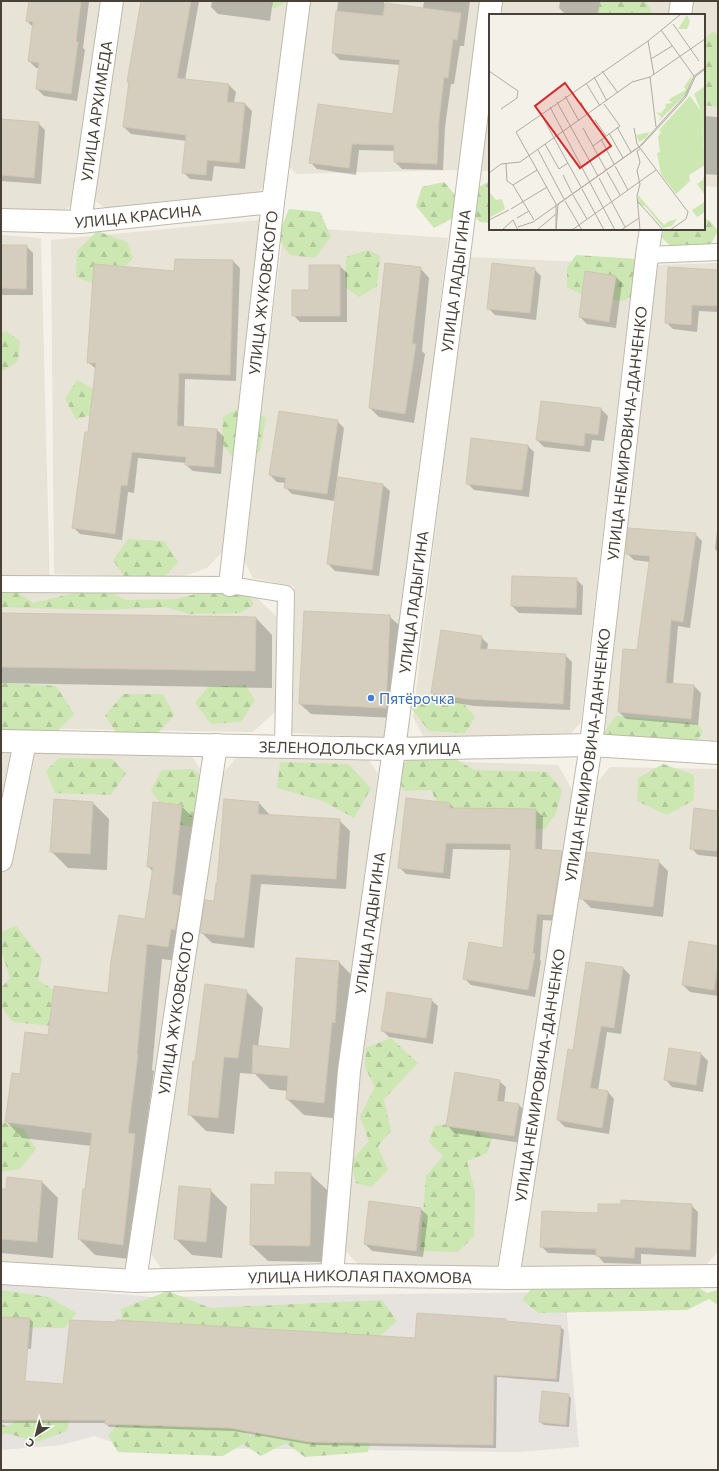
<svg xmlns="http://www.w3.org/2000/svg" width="719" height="1471" viewBox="0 0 719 1471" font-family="Commissioner,sans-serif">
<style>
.residential{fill:#e7e3d6}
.industrial{fill:#e6e2dd}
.forest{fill:url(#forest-firs)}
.shadow{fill:#0003}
.building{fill:#d5cdbe;stroke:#d0c6b1}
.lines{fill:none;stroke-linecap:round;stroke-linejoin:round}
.service-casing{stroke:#bfb9ab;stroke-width:18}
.minor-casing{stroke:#bfb9ab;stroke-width:24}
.service{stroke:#fff;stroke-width:16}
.minor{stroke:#fff;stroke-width:22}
.shop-dot{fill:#3f7fe0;stroke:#fff;stroke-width:1.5}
.labels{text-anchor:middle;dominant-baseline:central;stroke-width:3;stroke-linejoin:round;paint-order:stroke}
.street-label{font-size:15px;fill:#474137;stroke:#fff}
.shop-label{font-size:15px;fill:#366cbe;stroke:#fff;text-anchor:start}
.inset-road{fill:none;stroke:#afaba1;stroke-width:1}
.view{fill:#d62828;fill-opacity:0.15;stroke:#d62828;stroke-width:2}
.inset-edge{fill:none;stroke:#474137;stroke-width:2}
</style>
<defs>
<pattern id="forest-firs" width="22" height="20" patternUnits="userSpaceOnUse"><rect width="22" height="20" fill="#cce7b2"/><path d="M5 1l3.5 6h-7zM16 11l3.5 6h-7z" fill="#b1c79a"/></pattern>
</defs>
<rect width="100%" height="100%" fill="#f4f1e8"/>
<g class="residential">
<polygon points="1,1 105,1 76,202 57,215 1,211"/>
<polygon points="120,1 291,1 270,181 253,197 107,210 92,198"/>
<polygon points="308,1 480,1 458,170 296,174 286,163"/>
<polygon points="500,1 673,1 671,15 498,15"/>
<polygon points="691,1 718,1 718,187 704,186 704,15 690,15"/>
<polygon points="490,82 490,171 479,171"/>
<polygon points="259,220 225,549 207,568 182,577 54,574 51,240"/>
<polygon points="284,226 448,238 388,738 292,733 294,586 253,578 242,557"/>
<polygon points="1,235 41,238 50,589 256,597 276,616 276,711 253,732 1,728"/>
<polygon points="468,257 634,264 581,722 562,744 425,739 413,717"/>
<polygon points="718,263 718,744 614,741 600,718 654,265"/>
<polygon points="1,752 191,755 200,769 129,1271 1,1265"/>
<polygon points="241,753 367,757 378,774 339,1070 325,1266 161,1268 148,1250 221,775"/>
<polygon points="410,760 558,765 574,793 497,1269 360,1266 343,1249 357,1072 394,782"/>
<polygon points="610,767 718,769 718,1251 705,1266 527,1271 517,1258 589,793"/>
</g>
<polygon class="industrial" points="1,1284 153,1297 565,1292 579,1447 518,1452 128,1447 94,1436 62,1445 1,1450"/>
<g class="forest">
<polygon points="270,1 287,1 274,9"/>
<polygon points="600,1 646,1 653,15 598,15"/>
<polygon points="712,32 718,33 718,107 704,105 704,39"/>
<polygon points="490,181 490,223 480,222 470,212 473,190"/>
<polygon points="444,182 457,197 453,218 434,228 416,206 422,187"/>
<polygon points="289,209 320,212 331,237 315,258 290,255 277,237"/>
<polygon points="704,219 709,220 718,231 709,247 676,251 661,237 665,229 704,229"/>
<polygon points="97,231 127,242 133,258 106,288 76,277 77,251"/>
<polygon points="368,250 380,256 377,286 359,297 345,287 346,257"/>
<polygon points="576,255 639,259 646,288 623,301 586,297 567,287 567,268"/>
<polygon points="6,331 20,341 18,361 3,371 1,370 1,333"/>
<polygon points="77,380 100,393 96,414 76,419 65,399"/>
<polygon points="244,405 266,418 260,451 237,463 222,443 223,417"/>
<polygon points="128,539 164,541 178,562 161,581 127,581 113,560"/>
<polygon points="1,587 11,588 33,603 99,587 126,600 176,599 223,587 247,592 254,605 239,613 189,614 166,607 100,610 1,607"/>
<polygon points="1,683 56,686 74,714 56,733 1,734"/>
<polygon points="245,685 255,700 241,722 211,724 195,703 208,687"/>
<polygon points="124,694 163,694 174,715 153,739 119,737 105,715"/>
<polygon points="425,696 463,703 475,717 465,733 429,731 412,709"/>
<polygon points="616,716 697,723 703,731 694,747 591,745 603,733"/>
<polygon points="411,755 454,758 474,770 547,772 562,790 556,813 545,829 466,829 443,815 431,790 404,791 396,773"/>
<polygon points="59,758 112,759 126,773 111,795 55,793 46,771"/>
<polygon points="280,762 348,764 371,788 354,818 323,801 277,788"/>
<polygon points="663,764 694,775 694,800 667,815 637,801 638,778"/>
<polygon points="193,769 206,781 195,828 173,823 151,790 162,770"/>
<polygon points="16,926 42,959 38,980 63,996 62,1027 13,1022 1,1006 1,988 10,978 1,949 1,932"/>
<polygon points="391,1038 418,1063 384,1099 391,1131 378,1146 388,1170 371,1187 356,1183 351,1161 369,1141 360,1116 375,1087 365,1067 366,1048"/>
<polygon points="1,1122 24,1129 36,1149 20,1169 1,1172"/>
<polygon points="464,1122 492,1138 487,1153 467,1161 475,1192 474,1236 458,1252 420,1251 426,1176 443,1156 429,1142 434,1126"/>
<polygon points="690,1282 707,1293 718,1290 718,1305 709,1299 687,1310 538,1313 522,1300 533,1287"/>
<polygon points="1,1290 49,1297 76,1313 65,1328 1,1327"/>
<polygon points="168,1291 210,1308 382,1300 397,1321 376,1340 124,1339 121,1309"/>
<polygon points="37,1407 70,1414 67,1431 37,1442 6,1433 1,1436 1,1423 7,1427"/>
<polygon points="231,1418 250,1436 273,1426 370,1439 368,1452 305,1457 286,1443 261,1456 243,1444 223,1456 118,1452 108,1435 123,1419"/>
</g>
<g class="shadow">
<polygon points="30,1 87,1 89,2 83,48 85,50 77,101 44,96 37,89 40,68 36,68 29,61 34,28 27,21"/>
<polygon points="142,1 199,1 185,80 229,85 236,92 234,103 245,104 252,111 245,169 214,166 212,181 190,179 183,172 187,141 131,134 124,127 129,83 128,82"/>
<polygon points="212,1 273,1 270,21 218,14 211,7"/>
<polygon points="338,1 384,1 384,4 423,9 424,1 470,1 464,46 460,46 454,84 451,84 445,127 443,170 402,169 395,162 395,151 359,150 356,175 317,169 310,162 394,115 401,65 340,60 333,53"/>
<polygon points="560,1 600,1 598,15 566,15 559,8"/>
<polygon points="704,116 718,117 718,175 704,174"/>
<polygon points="1,120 38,123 45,130 41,184 1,181"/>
<polygon points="1,246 26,246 33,253 33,295 1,295"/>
<polygon points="233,261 240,268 236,381 185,379 184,427 217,430 224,437 221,474 193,471 186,465 186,463 138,458 134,493 128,492 122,540 80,534 73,527 89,433 96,369 88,362 175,272"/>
<polygon points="340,266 347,273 347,322 300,322 293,315"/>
<polygon points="420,268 429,278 422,351 425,354 414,423 379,417 370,408"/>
<polygon points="534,269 541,276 536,320 495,315 488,308"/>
<polygon points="718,271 718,312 699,311 697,332 673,329 666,322"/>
<polygon points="615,276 622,283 616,328 587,324 580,317"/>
<polygon points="601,409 608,416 604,441 592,440 590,452 544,447 537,440"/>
<polygon points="337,421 344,428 334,501 292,494 285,487 286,483 277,482 270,475"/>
<polygon points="528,446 534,452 529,497 474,490 467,483"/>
<polygon points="383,485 390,491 379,576 335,571 328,564"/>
<polygon points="718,522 718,552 715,549"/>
<polygon points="695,534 702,541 690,628 678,626 673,684 694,686 701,693 698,725 626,719 619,712 638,651 650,562 634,560 627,553"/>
<polygon points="576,579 583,586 582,615 519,613 512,606"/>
<polygon points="1,614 256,618 272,635 272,688 1,683"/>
<polygon points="389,616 400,626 395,718 311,714 300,704"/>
<polygon points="442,631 481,637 488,644 487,650 565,655 572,662 570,710 474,706 439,700 432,693"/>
<polygon points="93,803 109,819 107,870 68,868 51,851"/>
<polygon points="259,803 269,814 269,816 339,820 350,831 346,889 261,884 254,948 212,943 201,932 215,902 218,884"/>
<polygon points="450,804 455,809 536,810 543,817 542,850 561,852 568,858 559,921 543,920 540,960 541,961 535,997 471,985 464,978 504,949 511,850 453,849 450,879 406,874 399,867"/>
<polygon points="181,806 197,821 184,962 162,959 152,1070 154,1071 144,1145 150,1151 138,1260 95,1255 79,1239 92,1146 22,1138 7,1122 21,1075 49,1036 109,994 146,920 153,872 148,866"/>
<polygon points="718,812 718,857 698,855 691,848"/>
<polygon points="658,861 668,871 663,917 591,908 581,898"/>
<polygon points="718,947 718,996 690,992 683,985"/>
<polygon points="339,962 355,979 341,1119 304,1115 287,1099 288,1091 270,1089 255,1074 240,1073 234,1134 206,1131 189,1114 246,991 263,1008 258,1047 291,1050"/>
<polygon points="623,968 630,975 621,1034 607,1032 598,1091 608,1092 614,1099 609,1134 565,1127 558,1120 574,1051"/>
<polygon points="431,1000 438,1006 433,1044 389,1037 382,1030"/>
<polygon points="701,1054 708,1061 703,1092 672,1087 666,1080"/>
<polygon points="499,1081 506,1087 504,1103 519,1105 526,1112 521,1143 454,1133 448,1126"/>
<polygon points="310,1174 327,1190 326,1262 268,1261 251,1245 276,1186"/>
<polygon points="42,1182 58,1198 53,1258 1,1253 1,1190 7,1190"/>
<polygon points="210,1190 227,1207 222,1258 192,1255 175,1238"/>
<polygon points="691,1205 698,1212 696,1257 641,1254 641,1264 604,1263 597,1255 548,1253 541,1246 599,1214"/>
<polygon points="421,1209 428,1216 423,1257 372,1251 365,1244"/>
<polygon points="1,1318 30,1319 33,1322 31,1349 1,1348"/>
<polygon points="505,1320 508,1323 560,1327 564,1330 559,1382 497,1377 496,1448 313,1445 234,1431 109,1427 106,1423 1,1423 1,1386 64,1385 416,1339"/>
<polygon points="568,1395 571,1398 569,1427 544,1425 540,1422"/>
</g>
<g class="building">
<polygon points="29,1 81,1 76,41 78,42 71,94 36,89 39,63 28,61 33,22 26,21"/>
<polygon points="141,1 191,1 177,78 229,84 227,102 245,103 239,163 207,160 206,175 182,173 186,135 123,127 129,82 127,82"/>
<polygon points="385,3 461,13 457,40 453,39 448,78 444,77 439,120 437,164 394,162 394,145 352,144 349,168 309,163 318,104 393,114 400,60 332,53 336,11 383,16"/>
<polygon points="1,119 39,122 34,178 1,175"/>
<polygon points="1,245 27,245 26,289 1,288"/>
<polygon points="175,259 233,260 230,375 179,373 177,426 217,429 214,467 185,465 186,457 132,452 127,486 121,485 115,534 72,528 85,432 88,432 96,363 87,363 94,264 174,271"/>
<polygon points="385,263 421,267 412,344 416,344 405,414 369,408"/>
<polygon points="492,263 535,268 530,313 487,309"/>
<polygon points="309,265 340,265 340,316 292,316 292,290 309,290"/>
<polygon points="668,267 718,270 718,306 692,305 691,325 665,323"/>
<polygon points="585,271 616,276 609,322 579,317"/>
<polygon points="541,401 601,408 598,435 585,433 584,446 536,440"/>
<polygon points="279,411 338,420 327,494 284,488 286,478 269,475"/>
<polygon points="471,438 528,445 522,490 466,484"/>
<polygon points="338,477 383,484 372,570 327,564"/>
<polygon points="628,528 696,533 683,622 671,620 666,683 694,685 691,719 618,712 623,649 637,650 650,556 626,554"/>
<polygon points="512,576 577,578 576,608 511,606"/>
<polygon points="304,611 390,615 386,708 299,704"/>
<polygon points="1,613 256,617 255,671 1,667"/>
<polygon points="441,630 482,636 480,649 566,654 563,704 466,699 431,693"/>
<polygon points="406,798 450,803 450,808 536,809 535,849 562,851 552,915 537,914 533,953 535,954 528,990 463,979 469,942 503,948 511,844 446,843 443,873 398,868"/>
<polygon points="54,799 93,802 90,854 50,852"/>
<polygon points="224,799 259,802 258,814 340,819 336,879 251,874 244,938 200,933 205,900 214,901 216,883 217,883"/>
<polygon points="153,802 182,805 172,894 181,896 175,930 171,929 168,947 147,944 137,1054 138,1054 128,1133 135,1134 123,1245 78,1239 83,1189 85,1189 92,1133 5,1122 12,1073 20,1074 25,1032 48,1035 54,986 108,993 111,961 119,915 145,919 153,867 147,867"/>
<polygon points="694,808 718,811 718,851 690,849"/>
<polygon points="587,852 659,860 653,907 580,899"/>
<polygon points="689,941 718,946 718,965 714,990 682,985"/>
<polygon points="296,958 339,961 335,1023 332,1022 324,1103 286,1099 288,1076 252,1073 253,1045 290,1049"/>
<polygon points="586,962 623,967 614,1028 601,1026 590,1088 608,1091 602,1128 557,1120 568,1049 573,1050"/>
<polygon points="205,984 247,990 238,1058 224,1057 218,1118 188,1115 193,1061 195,1061"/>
<polygon points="387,992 432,999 426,1038 381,1031"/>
<polygon points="669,1048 701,1053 696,1085 664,1080"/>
<polygon points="455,1072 500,1080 497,1101 519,1104 514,1136 446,1126"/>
<polygon points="275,1172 311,1173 310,1246 250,1245 251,1184 275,1185"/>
<polygon points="7,1177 42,1181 37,1242 1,1239 1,1189 6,1189"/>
<polygon points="179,1186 211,1189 206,1242 174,1239"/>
<polygon points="621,1200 692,1204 690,1250 635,1247 634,1258 596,1256 596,1249 540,1247 542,1211 598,1213 598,1204 621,1204"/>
<polygon points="369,1201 421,1208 416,1251 364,1244"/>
<polygon points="417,1313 506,1319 506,1321 561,1326 556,1379 494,1375 493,1445 309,1442 230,1428 105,1424 105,1420 1,1420 1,1317 30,1318 25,1381 63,1384 70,1320 116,1322 116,1320 415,1338"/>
<polygon points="542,1391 569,1394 566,1425 539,1422"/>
</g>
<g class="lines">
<g class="service-casing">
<g id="service">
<polyline points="647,255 718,252"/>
<polyline points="1,584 230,585 286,594 283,747"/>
</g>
</g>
<g class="minor-casing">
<g id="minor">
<polyline points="680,15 682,1"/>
<path id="s1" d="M 1,220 L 80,222 L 273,202"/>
<path id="s2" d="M 80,222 L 112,1"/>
<path id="s3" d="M 230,585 L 273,202 L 299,1"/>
<path id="s4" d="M 1,741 L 394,749 L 591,745 L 718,753"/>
<polyline points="1,860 25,742"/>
<path id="s5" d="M 1,1273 L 135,1281 L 332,1275 L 508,1278 L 718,1276"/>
<path id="s6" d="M 332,1275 L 349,1071 L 394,749 L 460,247 L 491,1"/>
<path id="s7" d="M 508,1278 L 591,745 L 647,255 L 651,229"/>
<path id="s8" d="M 135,1281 L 216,745"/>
</g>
</g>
<use href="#service" class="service"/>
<use href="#minor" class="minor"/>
</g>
<circle class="shop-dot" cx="371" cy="698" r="4"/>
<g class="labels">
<g class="street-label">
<text stroke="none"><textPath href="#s2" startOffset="112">УЛИЦА АРХИМЕДА</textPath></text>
<text stroke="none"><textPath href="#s1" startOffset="137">УЛИЦА КРАСИНА</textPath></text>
<text stroke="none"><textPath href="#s6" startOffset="1002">УЛИЦА ЛАДЫГИНА</textPath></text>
<text stroke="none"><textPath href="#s3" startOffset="294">УЛИЦА ЖУКОВСКОГО</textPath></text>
<text stroke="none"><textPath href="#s7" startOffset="853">УЛИЦА НЕМИРОВИЧА-ДАНЧЕНКО</textPath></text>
<text stroke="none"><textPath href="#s6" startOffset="678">УЛИЦА ЛАДЫГИНА</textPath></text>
<text stroke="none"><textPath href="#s4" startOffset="359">ЗЕЛЕНОДОЛЬСКАЯ УЛИЦА</textPath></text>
<text stroke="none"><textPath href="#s7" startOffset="529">УЛИЦА НЕМИРОВИЧА-ДАНЧЕНКО</textPath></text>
<text stroke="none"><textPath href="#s6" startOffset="354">УЛИЦА ЛАДЫГИНА</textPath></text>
<text stroke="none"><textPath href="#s8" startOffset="271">УЛИЦА ЖУКОВСКОГО</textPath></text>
<text stroke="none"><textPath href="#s7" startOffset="205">УЛИЦА НЕМИРОВИЧА-ДАНЧЕНКО</textPath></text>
<text stroke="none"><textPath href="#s5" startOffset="359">УЛИЦА НИКОЛАЯ ПАХОМОВА</textPath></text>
</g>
<g class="shop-label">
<text x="379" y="698">Пятёрочка</text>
</g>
</g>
<g transform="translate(489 14)">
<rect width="216" height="216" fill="#f4f1e8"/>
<path d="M 198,1 L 201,7 L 198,15 L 189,15 ZM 203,61 L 199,78 L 169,108 L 172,103 L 167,98 L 172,99 L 177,93 L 176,90 L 183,89 L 180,86 L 182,84 L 197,76 L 195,73 ZM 163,113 L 157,124 L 150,128 L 147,121 L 160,118 ZM 0,178 L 7,186 L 13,185 L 16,195 L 0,204 ZM 149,181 L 175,211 L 180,207 L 188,205 L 183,212 L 174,214 L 157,193 L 149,189 Z" fill="#cce7b2"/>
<path d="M 216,72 L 216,148 L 212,97 L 205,80 Z" fill="#cce7b2"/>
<path d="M 201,82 L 212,97 L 216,151 L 200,161 L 201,167 L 187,180 L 172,160 L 168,139 L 171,138 L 169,123 L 172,118 L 170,116 ZM 215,162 L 216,163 L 216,181 L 208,170 L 214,166 ZM 216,188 L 216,198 L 208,203 L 203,196 Z" fill="#cce7b2"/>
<path class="inset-road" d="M 184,10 L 210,47M 172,16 L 205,62M 159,27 L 165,61M 162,45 L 183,32M 0,57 L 29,77 L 28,84 L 12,95M 113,57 L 129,79M 105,63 L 118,87M 161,63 L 167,113M 97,69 L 111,92M 76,82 L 90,107M 68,88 L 109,162M 92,88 L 98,101M 61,93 L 126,216M 52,100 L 92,173M 106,106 L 117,122M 128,113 L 142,138M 94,114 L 117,156M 145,114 L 148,130 L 199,198 L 197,205 L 181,216M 120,119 L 134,144M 112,125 L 125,150M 56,130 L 70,155 L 79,149M 104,132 L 131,112 L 115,90M 49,136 L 75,185M 17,150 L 18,167 L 24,171 L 45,206M 126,152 L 139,176M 118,158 L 131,181M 0,159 L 12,150 L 31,148 L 143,68 L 161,63 L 216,25M 74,161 L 83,179M 110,164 L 136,213M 24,171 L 48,156M 93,175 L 115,216M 84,181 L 98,205M 76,187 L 93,216M 149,188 L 162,202M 22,195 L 58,173M 162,202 L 174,216M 28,204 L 40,197M 0,206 L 20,196M 29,213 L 44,208 L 150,133 L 196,82 L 205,62 L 216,54M 13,216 L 24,206 L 29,216M 48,216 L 67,200M 67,216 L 67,190 L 27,118 L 159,27 L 192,0M 67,216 L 69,190 L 154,130 L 197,83 L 206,63 L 216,55M 83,216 L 167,156M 132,216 L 150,204M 151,216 L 148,182 L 151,170 L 148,157 L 151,148 L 148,137 L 151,135"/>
<path class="view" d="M 76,69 L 122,132 L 91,154 L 46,92 Z"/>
<rect width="216" height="216" class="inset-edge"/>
</g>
<rect width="719" height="1471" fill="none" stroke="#474137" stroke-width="4"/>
<g transform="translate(36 1435) rotate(216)" stroke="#ffffff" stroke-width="3" paint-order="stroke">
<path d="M0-3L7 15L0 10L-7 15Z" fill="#474137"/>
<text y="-6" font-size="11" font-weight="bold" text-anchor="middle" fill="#474137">С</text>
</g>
</svg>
